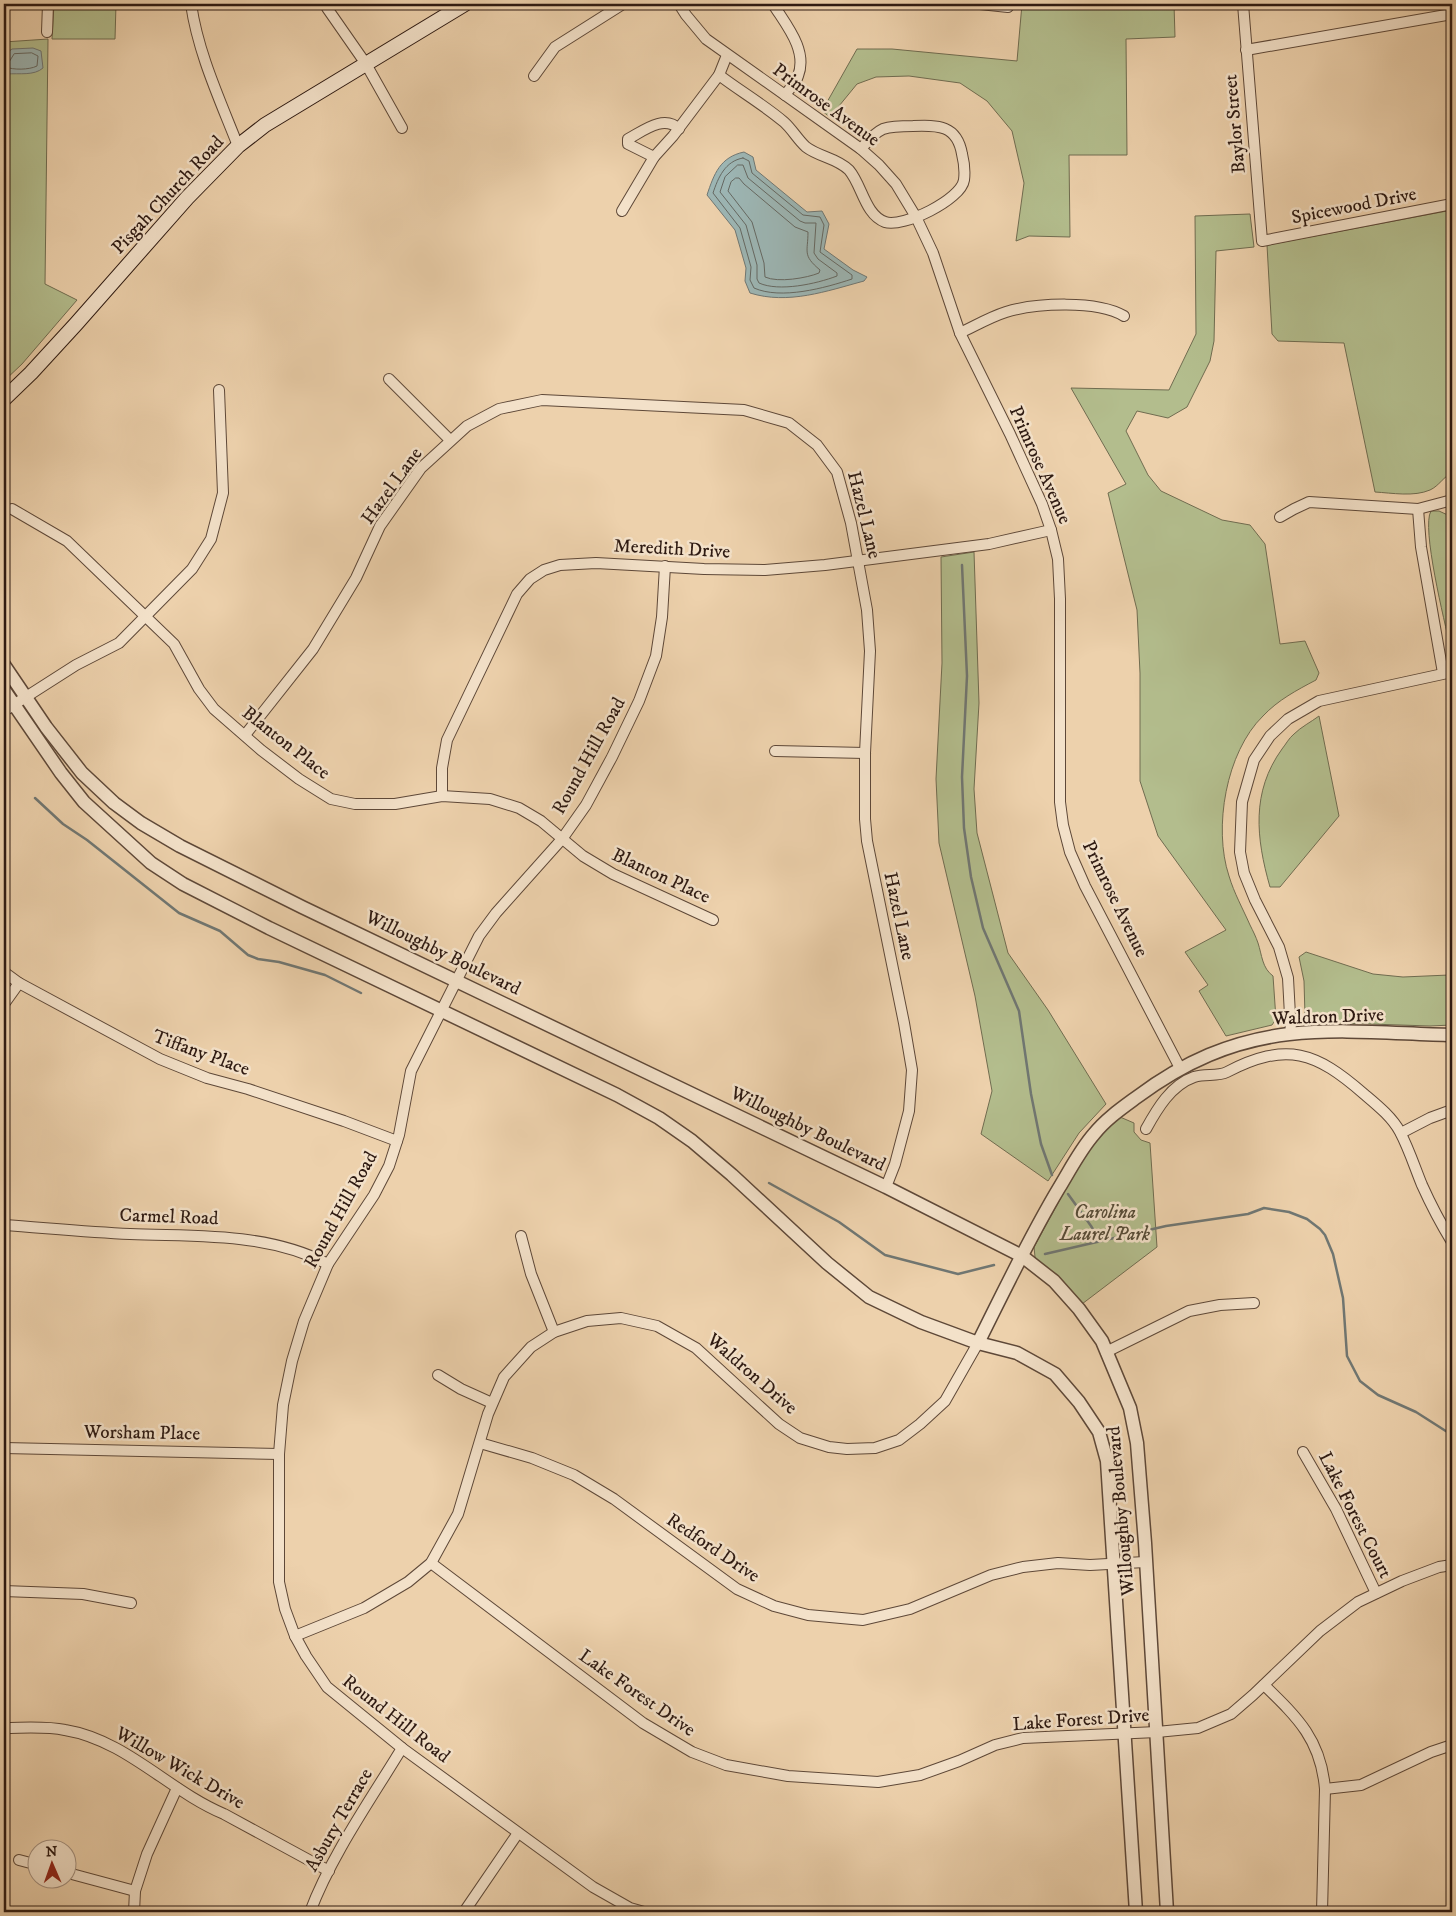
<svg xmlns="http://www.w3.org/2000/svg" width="1456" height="1916" viewBox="0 0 1456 1916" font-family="'IM FELL DW Pica',serif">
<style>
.green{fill:#b3bd8d;stroke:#706c50}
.water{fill:#9cb5b3;stroke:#707773}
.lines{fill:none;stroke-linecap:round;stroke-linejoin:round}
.shore{stroke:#656862;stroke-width:1}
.stream{stroke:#707773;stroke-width:2.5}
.minor-casing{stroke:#5e4838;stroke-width:12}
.tertiary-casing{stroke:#5e4838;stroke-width:15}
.secondary-casing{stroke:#2e1a12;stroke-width:16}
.minor{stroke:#f3e1c9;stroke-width:10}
.tertiary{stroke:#f3e1c9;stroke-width:12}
.secondary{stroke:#f3e1c9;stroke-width:14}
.labels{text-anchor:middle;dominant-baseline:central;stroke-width:5;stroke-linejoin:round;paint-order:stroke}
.street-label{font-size:19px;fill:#2e1a12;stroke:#f3e1c9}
.park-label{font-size:19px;font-style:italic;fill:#564b37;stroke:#f3e1c9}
</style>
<rect width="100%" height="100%" fill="#edd1ac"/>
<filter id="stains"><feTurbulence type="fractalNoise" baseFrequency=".004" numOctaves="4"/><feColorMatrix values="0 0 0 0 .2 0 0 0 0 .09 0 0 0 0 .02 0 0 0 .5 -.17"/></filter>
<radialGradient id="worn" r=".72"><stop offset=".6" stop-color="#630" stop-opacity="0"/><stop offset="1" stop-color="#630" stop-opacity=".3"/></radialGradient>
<g class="green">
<polygon points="54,4 116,4 115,39 52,39"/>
<polygon points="1022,4 1174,4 1175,37 1126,39 1127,155 1069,155 1070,237 1029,236 1016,241 1024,183 1012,131 987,101 960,83 909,76 876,77 857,84 830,117 822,111 857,49 892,49 1017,61"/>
<polygon points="48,39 45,284 77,300 22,364 4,381 4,71 9,51 4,64 4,42"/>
<path d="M 1452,210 L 1452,473 C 1444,476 1439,486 1430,490 C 1414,497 1392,493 1375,492 L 1344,343 L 1278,341 L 1272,334 L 1267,245 Z"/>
<path d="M 1250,214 L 1254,247 L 1216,251 L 1214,341 L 1210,361 L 1187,407 L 1168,418 L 1137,411 L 1126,431 L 1148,475 L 1161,491 L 1222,520 L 1250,525 L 1265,544 L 1280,644 L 1305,641 L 1319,673 L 1316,680 C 1297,690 1278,700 1263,716 C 1226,752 1213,828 1229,876 C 1234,893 1243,909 1250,925 C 1253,931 1256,937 1258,943 C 1262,955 1262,968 1273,976 L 1276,1019 L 1272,1025 L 1226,1036 L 1199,991 L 1208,985 L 1185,952 L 1226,930 L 1158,836 L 1140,781 L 1140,673 L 1137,610 L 1108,493 L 1126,484 L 1071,388 L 1169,390 L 1196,334 L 1195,216 Z"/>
<path d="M 1431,511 L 1439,511 L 1452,517 L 1452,648 L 1450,646 C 1445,623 1421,527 1431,511 Z"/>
<polygon points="974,552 979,703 974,789 977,833 1008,953 1048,1010 1106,1104 1079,1133 1048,1181 981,1134 992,1091 975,996 939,843 936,779 942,663 941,557"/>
<path d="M 1319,716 L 1339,816 L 1280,887 L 1270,887 C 1256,838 1251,792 1282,749 C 1286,744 1289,738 1294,734 C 1301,727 1311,722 1319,716 Z"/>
<polygon points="1306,952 1373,974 1403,977 1449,975 1452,991 1452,1025 1430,1026 1310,1022 1305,1016 1304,981 1299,957"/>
<polygon points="1120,1117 1134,1123 1134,1132 1141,1140 1150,1143 1157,1247 1082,1304 1035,1257 1034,1247 1080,1163 1097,1138"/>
</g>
<g class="water">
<path d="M 33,48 L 41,51 L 43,68 C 34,76 19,73 7,74 L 4,71 C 3,64 5,53 12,49 Z"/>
<path d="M 744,152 L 753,157 L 756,170 L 807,212 L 822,211 L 829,224 L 824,249 L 853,270 L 867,277 L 864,281 C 827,291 788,305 750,293 L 745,281 L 746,268 L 735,230 L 707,195 C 714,174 720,157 744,152 Z"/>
</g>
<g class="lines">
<g class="shore">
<path d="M 32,53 L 38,56 L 37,66 C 29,70 13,70 6,67 L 14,54 Z"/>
<path d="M 743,158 L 749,161 L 752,173 L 803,215 L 820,217 L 824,225 L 820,252 L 852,275 L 852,279 C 825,288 781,300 754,288 L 750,280 L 751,267 L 740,228 L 713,193 C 718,178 725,161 743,158 Z"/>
<path d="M 738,165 L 743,165 L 748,178 L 800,221 L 805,223 L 816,223 L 814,253 L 818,259 L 837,273 L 837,276 C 816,284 779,292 759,283 L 757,279 L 757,265 L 746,225 L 720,192 L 725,177 Z"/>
<path d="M 736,178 L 739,178 L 744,184 L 795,227 L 808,232 C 808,252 802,255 820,270 L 819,273 C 807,278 778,283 765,277 L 764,263 L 752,222 L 728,191 L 731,182 Z"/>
</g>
<g class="stream">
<polyline points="962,565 967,676 962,777 964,828 971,877 983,928 1019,1011 1031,1094 1041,1144 1052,1175"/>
<polyline points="35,798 63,824 87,840 179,913 220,931 248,955 258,959 279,962 325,975 361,993"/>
<polyline points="769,1183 839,1222 885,1255 958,1274 994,1265"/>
<polyline points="1068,1194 1091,1226 1100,1241"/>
<polyline points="1045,1254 1166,1226 1248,1214 1264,1208 1289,1212 1307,1219 1320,1229 1325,1235 1333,1254 1343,1298 1347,1356 1360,1381 1378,1395 1416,1412 1452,1435"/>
</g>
<g class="minor-casing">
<g id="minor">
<path d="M 191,4 C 198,53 220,100 238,146"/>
<polyline points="679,4 686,15 706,39 861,149 879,165 896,184 916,217 933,253 960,333 1010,434 1042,504 1051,530 1058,559 1060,599 1060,802 1063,825 1070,852 1085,886 1180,1068"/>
<path d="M 773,4 C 786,25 808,50 798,76 C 796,83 789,89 785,95"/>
<polyline points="980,4 1008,7"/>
<polyline points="1243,4 1262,241 1452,204"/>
<polyline points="327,8 366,64 402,128"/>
<polyline points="47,32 48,4"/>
<polyline points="1246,50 1452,14"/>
<path d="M 719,75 C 740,91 764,105 784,122 C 792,129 798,140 806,147 C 819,157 837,158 849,170 C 862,185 865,215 885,222 C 903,228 961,200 964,180 C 965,172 964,162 962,154 C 957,125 938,125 913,126 C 904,126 892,126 883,129 C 874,133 867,142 861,149"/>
<polyline points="534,76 555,47 623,4"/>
<path d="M 654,157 L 628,144 L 628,139 C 643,131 664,114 679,129"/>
<polyline points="622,211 654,157 673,136 719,75 727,55"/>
<path d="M 960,333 C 975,326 990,317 1006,312 C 1036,303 1097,300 1124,316"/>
<polyline points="389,379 450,440"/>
<polyline points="12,509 67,541 174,644 199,689 214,709 261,750 299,779 331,799 355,804 395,804 442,796 490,799 519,808 541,821 583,856 613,874 713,920"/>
<polyline points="1418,509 1421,547 1443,673"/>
<polyline points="1280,517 1294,509 1309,502 1418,509 1452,500"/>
<polyline points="4,711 76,665 119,643 192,569 211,539 223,493 219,390"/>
<polyline points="245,735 313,649 356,578 380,526 421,468 467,426 499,409 542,400 744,410 789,423 817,445 837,472 851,523 867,610 870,651 865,753 865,819 867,841 904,1023 912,1070 909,1111 895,1164 886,1187"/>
<polyline points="775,751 865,753"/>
<polyline points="442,796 442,768 447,740 517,594 530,579 544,570 560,565 596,563 704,569 765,570 825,565 989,544 1051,530"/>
<polyline points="4,972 19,983 160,1059 207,1078 248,1089 344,1121 397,1141"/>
<polyline points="4,1004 19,983"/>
<polyline points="1291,1034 1288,978 1279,947 1255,900 1244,873 1240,852 1242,802 1254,760 1270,736 1288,719 1319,701 1452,672"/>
<path d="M 1146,1129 C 1157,1109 1171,1085 1194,1077 C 1205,1073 1217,1077 1227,1072 C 1287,1041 1316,1052 1364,1094 C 1377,1105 1392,1117 1400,1132 C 1409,1149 1415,1168 1422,1185 C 1431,1205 1441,1224 1452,1242"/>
<polyline points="1401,1133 1430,1118 1452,1110"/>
<path d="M 4,1225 C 46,1228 88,1232 130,1234 C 196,1237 267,1232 328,1264"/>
<polyline points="521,1236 531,1274 554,1332"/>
<polyline points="1106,1352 1189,1311 1220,1305 1254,1303"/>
<polyline points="438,1375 461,1389 492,1403"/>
<polyline points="480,1443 532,1458 574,1475 614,1499 737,1589 774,1606 808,1615 863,1620 910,1609 991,1575 1023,1567 1058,1563 1090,1565 1145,1562"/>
<polyline points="4,1448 279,1454"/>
<polyline points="1303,1452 1336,1509 1376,1593"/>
<polyline points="431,1563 643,1723 692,1752 726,1765 788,1776 878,1782 920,1775 959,1761 995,1745 1023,1738 1157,1732 1198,1728 1231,1714 1253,1695 1320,1631 1358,1602 1402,1581 1439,1567 1452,1565"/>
<polyline points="4,1591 83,1594 131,1603"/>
<polyline points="295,1636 364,1608 408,1582 431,1563 458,1514 488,1414 504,1377 531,1347 554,1332 587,1321 621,1318 657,1326 696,1348 779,1424 800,1438 829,1447 847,1449 875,1448 899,1440 920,1424 945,1401 978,1343"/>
<path d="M 1264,1685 C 1298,1718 1321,1740 1325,1789 L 1322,1912"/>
<path d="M 4,1728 C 24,1728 45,1726 65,1730 C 126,1740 169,1791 224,1814 L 329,1871"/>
<polyline points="1325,1789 1361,1785 1431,1752 1452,1745"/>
<polyline points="19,1860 38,1865"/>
<polyline points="68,1873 135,1891"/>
<polyline points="134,1912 135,1891 147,1854 177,1788"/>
<path d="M 310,1912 C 331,1856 371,1799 402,1748"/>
<polyline points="464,1912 518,1833"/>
<polyline points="644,1912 630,1908 593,1887 402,1748 327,1687 306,1656 295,1636 285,1609 279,1582 279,1454 283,1405 292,1361 304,1321 328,1264 374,1195 389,1166 399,1135 411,1071 479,936 496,913 562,839 586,805 612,757 639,701 656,656 662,617 665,566"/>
</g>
</g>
<g class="tertiary-casing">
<g id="tertiary">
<polyline points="4,665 46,727 82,773 114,803 141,823 180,846 302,907 886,1187 1022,1256 1054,1281 1079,1309 1102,1341 1130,1408 1137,1443 1145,1543 1167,1912"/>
<polyline points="4,690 61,773 84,802 151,863 183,884 269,928 617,1095 659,1118 692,1141 732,1175 827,1263 869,1297 921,1322 978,1343 1017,1353 1055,1374 1079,1402 1099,1432 1107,1461 1136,1912"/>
<path d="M 978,1343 C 1004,1291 1029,1238 1059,1188 C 1070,1170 1080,1150 1094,1134 C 1106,1119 1122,1108 1137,1097 C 1184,1062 1231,1041 1289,1034 C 1343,1028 1399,1034 1452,1035"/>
</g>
</g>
<g class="secondary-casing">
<polyline id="secondary" points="4,399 31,373 76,324 187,198 238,146 265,125 465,4"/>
</g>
<use href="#minor" class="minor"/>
<use href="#tertiary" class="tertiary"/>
<use href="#secondary" class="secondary"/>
</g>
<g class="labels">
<g class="street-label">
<text transform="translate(826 105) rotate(36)">Primrose Avenue</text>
<text transform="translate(1235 124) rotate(-95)">Baylor Street</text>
<text transform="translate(168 195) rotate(-47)">Pisgah Church Road</text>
<text transform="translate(1354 206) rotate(-11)">Spicewood Drive</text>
<text transform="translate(1040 465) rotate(66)">Primrose Avenue</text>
<text transform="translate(392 486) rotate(-54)">Hazel Lane</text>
<text transform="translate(864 515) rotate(76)">Hazel Lane</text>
<text transform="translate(672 549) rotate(3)">Meredith Drive</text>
<text transform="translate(286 743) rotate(38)">Blanton Place</text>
<text transform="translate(589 756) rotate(-61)">Round Hill Road</text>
<text transform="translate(661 876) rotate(25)">Blanton Place</text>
<text transform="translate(1115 899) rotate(64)">Primrose Avenue</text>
<text transform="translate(899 916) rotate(78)">Hazel Lane</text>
<text transform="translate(443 953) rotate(26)">Willoughby Boulevard</text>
<text transform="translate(1328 1017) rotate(-2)">Waldron Drive</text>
<text transform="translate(201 1053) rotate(20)">Tiffany Place</text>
<text transform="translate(808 1129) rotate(26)">Willoughby Boulevard</text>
<text transform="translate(341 1210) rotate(-61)">Round Hill Road</text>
<text transform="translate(169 1217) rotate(2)">Carmel Road</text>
<text transform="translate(752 1374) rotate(41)">Waldron Drive</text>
<text transform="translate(142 1433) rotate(1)">Worsham Place</text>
<text transform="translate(1121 1511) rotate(-95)">Willoughby Boulevard</text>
<text transform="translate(1355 1515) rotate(63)">Lake Forest Court</text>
<text transform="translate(713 1548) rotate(34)">Redford Drive</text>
<text transform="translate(637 1693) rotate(35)">Lake Forest Drive</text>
<text transform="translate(396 1719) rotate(38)">Round Hill Road</text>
<text transform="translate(1081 1720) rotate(-4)">Lake Forest Drive</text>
<text transform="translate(180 1768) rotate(30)">Willow Wick Drive</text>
<text transform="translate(339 1820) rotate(-60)">Asbury Terrace</text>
</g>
<g class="park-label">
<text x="1105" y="1212">Carolina<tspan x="1105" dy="22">Laurel Park</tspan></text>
</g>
</g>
<rect width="1456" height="1916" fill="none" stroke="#edd1ac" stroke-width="20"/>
<rect x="5" y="5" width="1446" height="1906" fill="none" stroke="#2e1a12" stroke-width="2.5"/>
<rect x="10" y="10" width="1436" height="1896" fill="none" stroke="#2e1a12"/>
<g transform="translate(52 1864) rotate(358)"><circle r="24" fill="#f3e1c9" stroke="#a49180"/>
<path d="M0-4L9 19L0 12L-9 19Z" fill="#8f2418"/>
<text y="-8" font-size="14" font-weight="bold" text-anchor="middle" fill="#2e1a12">N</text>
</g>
<rect width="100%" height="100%" filter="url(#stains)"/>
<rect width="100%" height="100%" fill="url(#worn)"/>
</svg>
